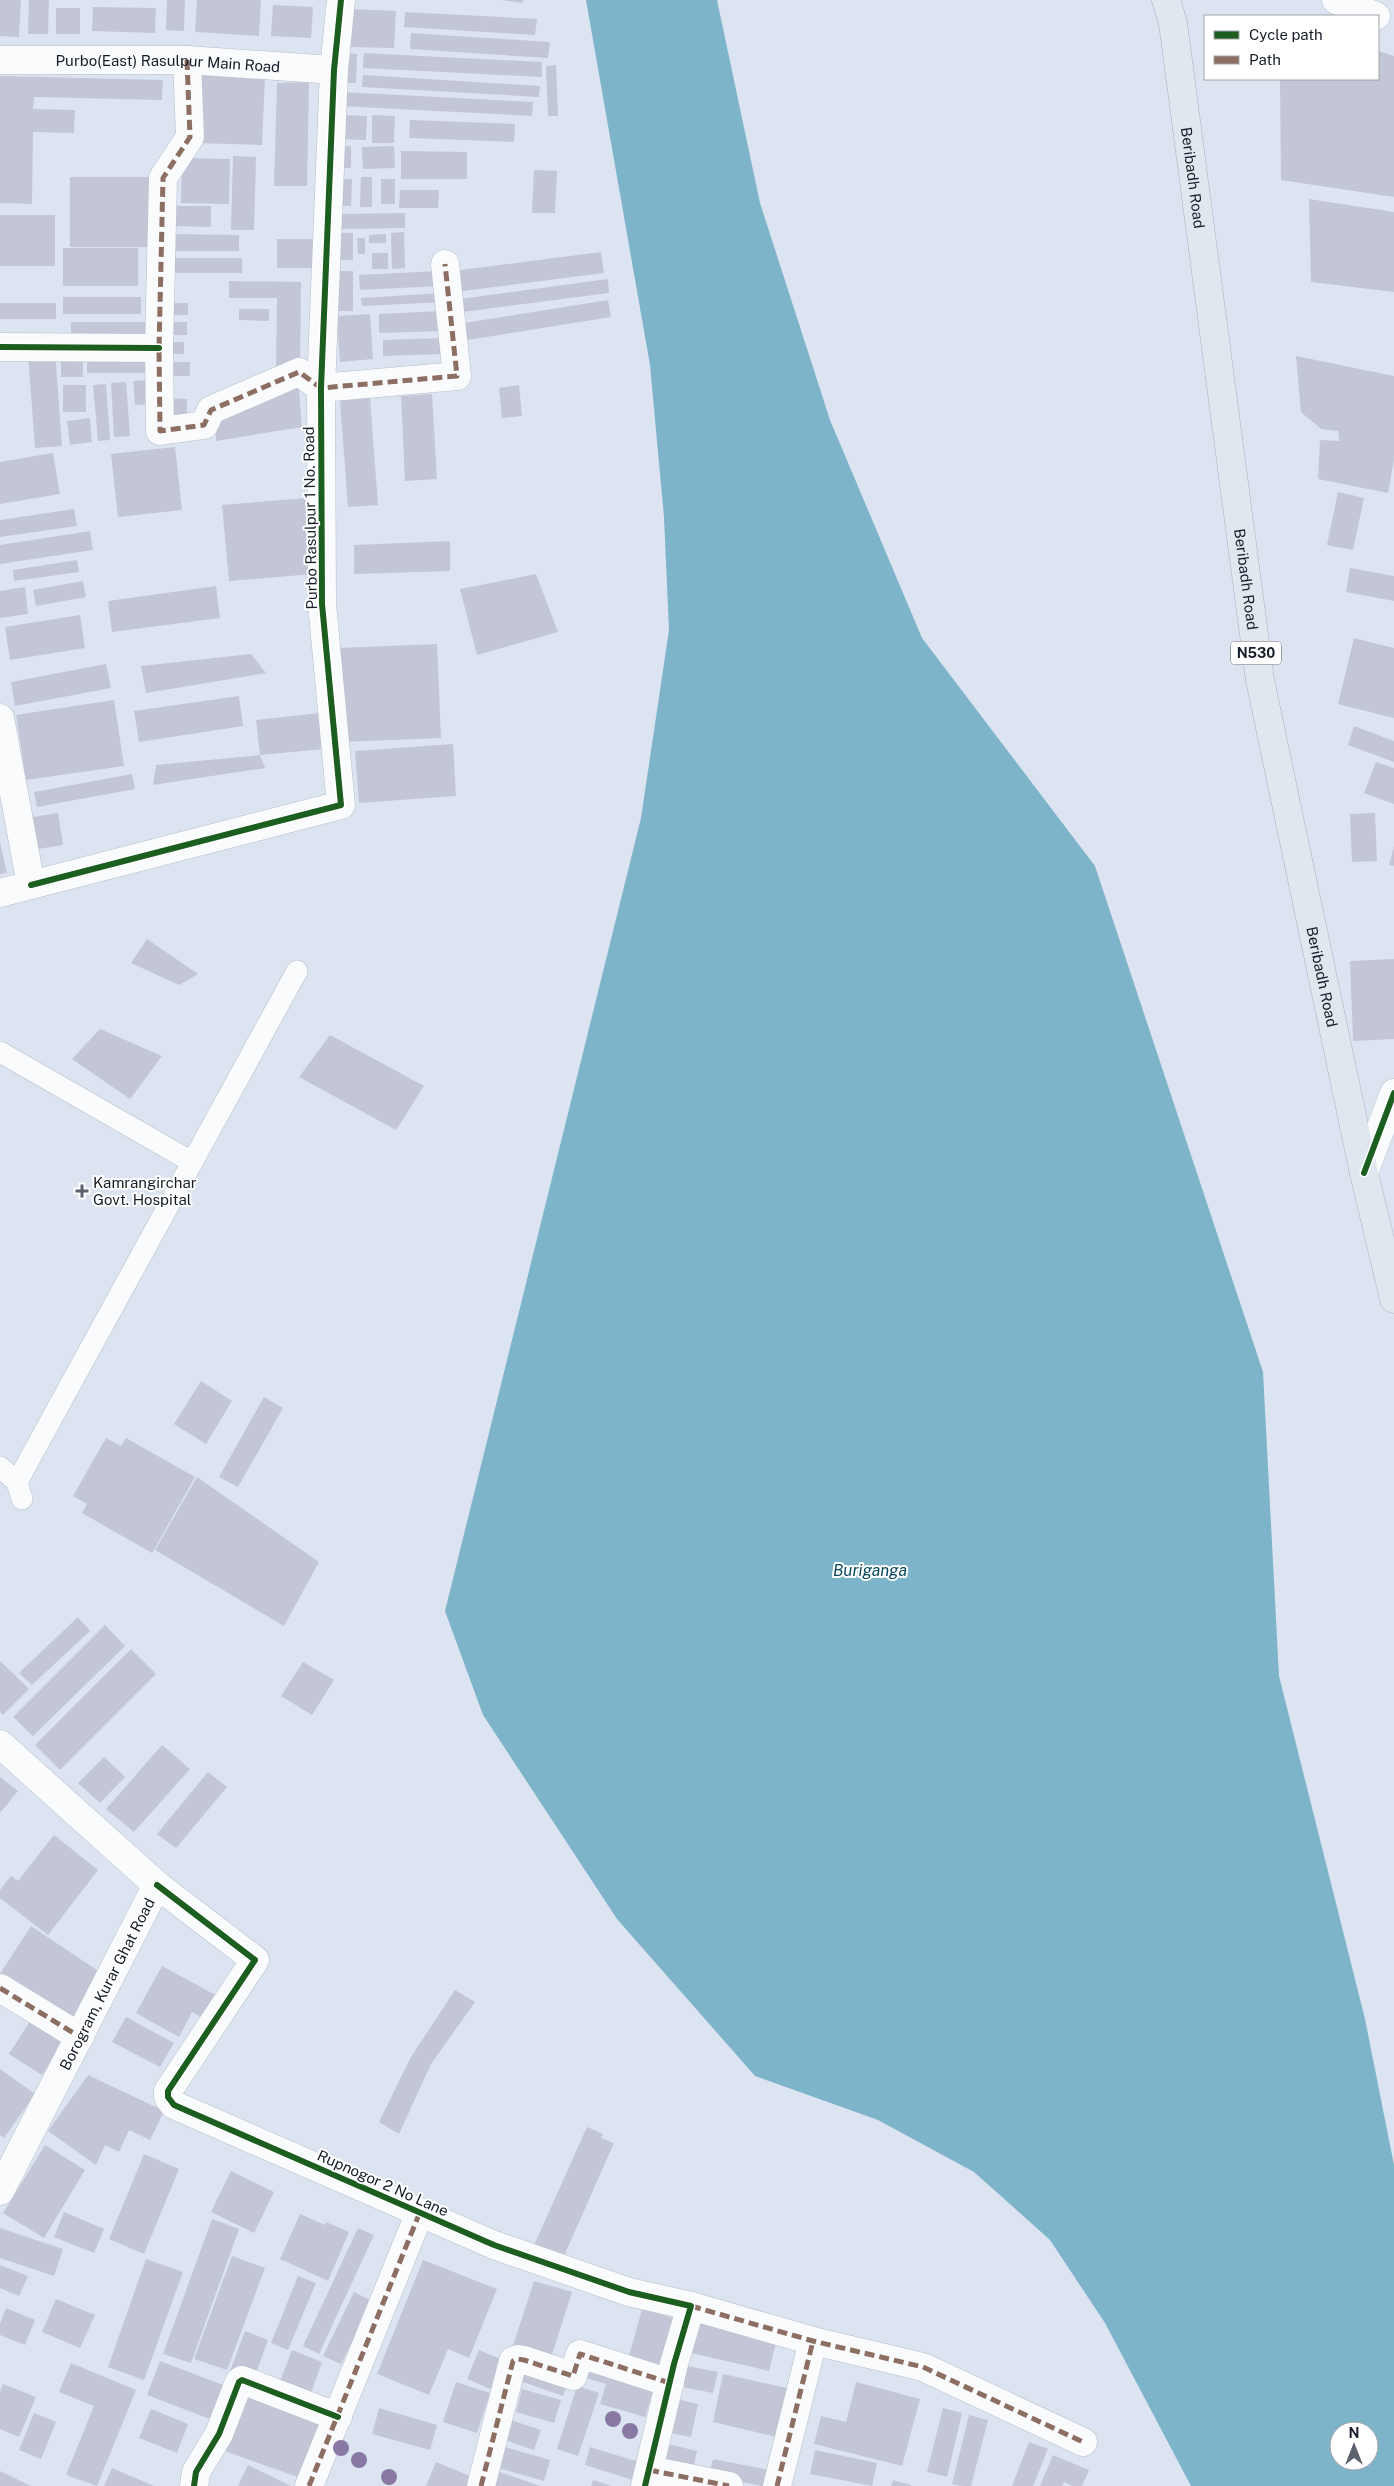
<svg xmlns="http://www.w3.org/2000/svg" width="1394" height="2486" viewBox="0 0 1394 2486" font-family="'Public Sans',sans-serif">
<style>
.water{fill:#7eb4ca;fill-rule:evenodd}
.building{fill:#c2c6d7}
.lines{fill:none;stroke-linecap:round;stroke-linejoin:round}
.lane-casing{stroke:#b7bec9;stroke-width:22}
.street-casing{stroke:#b7bec9;stroke-width:29}
.highway-casing{stroke:#a8b3c0;stroke-width:29}
.lane{stroke:#fafbfd;stroke-width:21}
.street{stroke:#fafbfd;stroke-width:28}
.highway{stroke:#e0e7ee;stroke-width:28}
.quiet{stroke:#8d6e63;stroke-width:5;stroke-dasharray:10 5;stroke-linecap:butt}
.cycleway-casing{stroke:#fff;stroke-width:9}
.cycleway{stroke:#1b5e20;stroke-width:6}
.tree{fill:#8779a3}
.poi-dot{fill:#5b626e;stroke:#fff;stroke-width:2}
.labels{text-anchor:middle;dominant-baseline:central;stroke-width:4;stroke-linejoin:round;paint-order:stroke}
.shield{fill:#fff;stroke:#5c6068;stroke-width:1}
.shield-label{font-size:14px;font-weight:bold;fill:#161c28}
.street-label{font-size:15px;fill:#161c28;stroke:#fff}
.poi-label{font-size:15px;fill:#161c28;stroke:#fff;text-anchor:start}
.water-label{font-size:16px;font-style:italic;fill:#03485a;stroke:#fff}
</style>
<rect width="100%" height="100%" fill="#dce4f1"/>
<path class="water" d="M 586,0 L 717,0 L 760,203 L 830,420 L 922,638 L 1095,866 L 1263,1372 L 1279,1676 L 1365,2019 L 1394,2165 L 1394,2486 L 1191,2486 L 1105,2323 L 1050,2240 L 974,2172 L 878,2120 L 755,2076 L 617,1919 L 483,1715 L 445,1611 L 641,818 L 669,630 L 664,517 L 650,365 ZM 1339,2431 L 1369,2431 L 1369,2461 L 1339,2461 Z"/>
<g class="building">
<polygon points="0,0 21,0 19,37 0,36"/>
<polygon points="29,0 49,0 48,34 28,34"/>
<polygon points="167,0 185,0 184,31 166,30"/>
<polygon points="197,0 261,0 259,36 195,32"/>
<polygon points="501,0 523,0 523,3"/>
<polygon points="273,5 313,7 311,38 271,36"/>
<polygon points="93,7 156,8 155,33 92,31"/>
<rect x="56" y="8" width="24" height="26"/>
<polygon points="351,9 396,11 394,48 348,47"/>
<polygon points="405,12 537,19 535,35 404,27"/>
<polygon points="411,33 550,42 548,58 410,49"/>
<polygon points="1378,51 1394,56 1394,197 1281,180 1280,79 1378,79"/>
<polygon points="342,53 357,54 356,83 342,83"/>
<polygon points="364,53 542,62 542,77 363,68"/>
<polygon points="556,65 558,116 548,116 546,66"/>
<polygon points="197,74 265,76 262,145 195,143"/>
<polygon points="363,75 540,86 539,97 362,87"/>
<polygon points="0,76 163,80 162,100 34,97 33,109 75,110 74,133 33,132 32,204 0,203"/>
<polygon points="309,82 307,186 274,186 277,83"/>
<polygon points="341,92 533,102 532,116 340,106"/>
<polygon points="336,115 367,116 366,140 335,139"/>
<polygon points="372,115 395,116 394,143 372,143"/>
<polygon points="410,120 515,124 514,142 409,138"/>
<rect x="337" y="146" width="14" height="22"/>
<polygon points="394,146 395,168 363,169 362,147"/>
<polygon points="401,151 467,152 467,179 401,179"/>
<polygon points="233,156 256,157 254,230 231,230"/>
<polygon points="182,158 230,159 229,204 181,203"/>
<polygon points="534,170 557,171 555,213 532,213"/>
<rect x="70" y="177" width="85" height="70"/>
<polygon points="361,177 372,177 372,207 360,207"/>
<polygon points="336,179 352,179 351,206 336,206"/>
<rect x="381" y="179" width="14" height="25"/>
<polygon points="400,190 439,190 438,208 399,208"/>
<polygon points="1309,199 1394,212 1394,292 1311,282"/>
<polygon points="169,206 211,206 211,227 169,226"/>
<polygon points="405,213 405,228 341,229 341,214"/>
<rect x="0" y="215" width="55" height="51"/>
<polygon points="404,232 405,268 392,269 391,233"/>
<rect x="334" y="233" width="19" height="27"/>
<polygon points="169,234 239,235 239,251 169,251"/>
<polygon points="386,234 386,243 369,243 369,235"/>
<polygon points="357,238 365,238 365,254 358,254"/>
<rect x="277" y="239" width="39" height="29"/>
<rect x="63" y="248" width="75" height="38"/>
<polygon points="601,252 604,273 456,292 453,271"/>
<rect x="372" y="253" width="16" height="16"/>
<rect x="169" y="258" width="73" height="15"/>
<rect x="328" y="271" width="25" height="40"/>
<polygon points="437,271 439,286 360,290 359,275"/>
<polygon points="608,279 609,293 455,313 453,300"/>
<polygon points="229,281 301,282 300,367 276,367 277,298 229,298"/>
<polygon points="443,293 443,302 362,306 361,298"/>
<rect x="63" y="297" width="78" height="17"/>
<polygon points="608,300 611,317 461,341 458,324"/>
<rect x="0" y="303" width="56" height="16"/>
<rect x="165" y="303" width="23" height="12"/>
<polygon points="239,309 269,309 269,321 239,320"/>
<polygon points="441,311 442,331 379,333 379,314"/>
<polygon points="370,314 373,359 340,362 337,316"/>
<rect x="71" y="322" width="76" height="19"/>
<rect x="166" y="322" width="21" height="13"/>
<polygon points="445,338 445,354 383,356 383,340"/>
<rect x="168" y="342" width="16" height="12"/>
<polygon points="55,351 62,446 35,448 28,353"/>
<rect x="61" y="353" width="22" height="24"/>
<rect x="87" y="353" width="62" height="20"/>
<polygon points="1296,356 1394,376 1394,459 1388,493 1318,479 1320,440 1339,441 1338,431 1321,429 1301,412"/>
<rect x="167" y="362" width="23" height="14"/>
<polygon points="298,378 302,427 216,441 215,414"/>
<polygon points="150,380 152,404 135,405 133,381"/>
<polygon points="126,382 130,436 114,437 111,383"/>
<polygon points="106,384 110,440 98,441 93,385"/>
<rect x="63" y="385" width="23" height="27"/>
<polygon points="519,385 522,416 502,418 499,388"/>
<polygon points="432,394 437,479 405,481 401,396"/>
<polygon points="166,398 187,399 187,415 166,415"/>
<polygon points="370,398 378,505 348,507 340,400"/>
<polygon points="90,418 92,442 70,445 67,421"/>
<polygon points="175,447 182,510 118,517 111,454"/>
<polygon points="53,453 60,494 0,504 0,462"/>
<polygon points="1338,492 1364,498 1353,550 1327,545"/>
<polygon points="306,498 313,574 229,581 222,505"/>
<polygon points="74,509 77,526 0,537 0,520"/>
<polygon points="90,531 93,550 0,564 0,545"/>
<polygon points="450,541 450,571 354,574 354,545"/>
<polygon points="77,560 79,572 14,581 13,570"/>
<polygon points="1350,568 1394,576 1394,601 1346,592"/>
<polygon points="536,574 558,632 477,655 460,589"/>
<polygon points="83,581 86,597 36,606 33,590"/>
<polygon points="216,586 220,618 112,632 108,601"/>
<polygon points="25,587 28,614 0,618 0,591"/>
<polygon points="80,615 85,648 10,660 5,627"/>
<polygon points="1354,638 1394,648 1394,718 1338,704"/>
<polygon points="437,644 441,738 342,742 338,648"/>
<polygon points="251,654 266,673 146,693 141,666"/>
<polygon points="106,664 111,688 15,706 11,682"/>
<polygon points="239,696 243,726 139,742 134,711"/>
<polygon points="114,700 124,766 26,780 16,715"/>
<polygon points="320,713 324,749 260,755 256,720"/>
<polygon points="1354,726 1394,741 1394,762 1348,745"/>
<polygon points="453,744 456,796 359,803 355,751"/>
<polygon points="260,755 265,768 153,785 156,765"/>
<polygon points="1376,762 1394,768 1394,804 1364,793"/>
<polygon points="132,774 135,789 37,807 34,792"/>
<polygon points="58,813 63,845 38,849 33,817"/>
<polygon points="1375,813 1377,861 1352,862 1350,814"/>
<polygon points="0,842 7,873 0,874"/>
<polygon points="1394,846 1394,866 1389,865"/>
<polygon points="147,939 198,974 179,985 131,963"/>
<polygon points="1394,959 1394,1039 1353,1041 1350,961"/>
<polygon points="100,1029 162,1056 130,1099 72,1059"/>
<polygon points="330,1035 424,1086 396,1130 299,1077"/>
<polygon points="201,1381 232,1401 206,1444 174,1424"/>
<polygon points="264,1397 283,1408 238,1487 219,1477"/>
<polygon points="106,1438 121,1446 126,1438 195,1477 152,1553 82,1513 87,1504 73,1496"/>
<polygon points="197,1477 319,1562 284,1626 155,1550"/>
<polygon points="78,1617 90,1631 32,1685 19,1673"/>
<polygon points="105,1625 125,1646 33,1736 13,1717"/>
<polygon points="131,1649 156,1674 60,1770 35,1745"/>
<polygon points="0,1661 29,1689 3,1715 0,1712"/>
<polygon points="303,1662 334,1680 312,1715 281,1696"/>
<polygon points="162,1745 190,1769 134,1832 106,1809"/>
<polygon points="104,1757 125,1777 100,1803 78,1783"/>
<polygon points="208,1772 227,1787 176,1848 157,1834"/>
<polygon points="0,1777 18,1791 0,1813"/>
<polygon points="54,1835 98,1870 48,1935 0,1898 0,1890 11,1876 18,1881"/>
<polygon points="31,1926 104,1975 72,2022 0,1974"/>
<polygon points="162,1966 219,1997 206,2020 192,2012 179,2037 136,2013"/>
<polygon points="455,1990 475,2002 431,2064 399,2134 379,2122 411,2057"/>
<polygon points="34,2015 67,2036 42,2075 9,2054"/>
<polygon points="126,2017 174,2043 160,2067 112,2042"/>
<polygon points="0,2069 35,2094 4,2138 0,2135"/>
<polygon points="88,2075 164,2111 150,2140 129,2130 119,2152 105,2145 96,2165 48,2131"/>
<polygon points="587,2127 603,2134 601,2138 614,2143 560,2265 531,2252"/>
<polygon points="45,2145 85,2170 44,2238 3,2213"/>
<polygon points="144,2154 179,2169 144,2254 109,2239"/>
<polygon points="231,2171 274,2192 254,2233 211,2212"/>
<polygon points="64,2212 104,2229 94,2253 54,2237"/>
<polygon points="300,2214 325,2225 326,2222 349,2232 328,2281 280,2259"/>
<polygon points="212,2219 239,2229 191,2363 163,2354"/>
<polygon points="0,2228 63,2249 54,2276 0,2258"/>
<polygon points="358,2228 374,2235 319,2354 303,2346"/>
<polygon points="232,2256 265,2268 227,2370 194,2359"/>
<polygon points="146,2259 183,2272 144,2380 108,2367"/>
<polygon points="423,2260 497,2289 469,2358 448,2349 429,2395 377,2374"/>
<polygon points="0,2265 28,2276 19,2296 0,2288"/>
<polygon points="298,2276 316,2283 288,2350 271,2343"/>
<polygon points="534,2281 572,2292 549,2364 511,2352"/>
<polygon points="354,2292 372,2301 341,2364 323,2356"/>
<polygon points="56,2299 95,2315 80,2348 42,2332"/>
<polygon points="6,2308 35,2320 25,2345 0,2335 0,2324"/>
<polygon points="642,2309 676,2319 660,2373 627,2363"/>
<polygon points="700,2315 778,2334 769,2371 691,2353"/>
<polygon points="245,2331 268,2340 254,2379 230,2371"/>
<polygon points="292,2350 322,2362 308,2401 277,2389"/>
<polygon points="479,2350 505,2361 493,2390 467,2379"/>
<polygon points="160,2361 223,2385 210,2419 147,2395"/>
<polygon points="71,2363 136,2390 97,2486 66,2475 94,2406 59,2392"/>
<polygon points="591,2363 656,2382 645,2417 600,2404 606,2384 586,2378"/>
<polygon points="526,2364 569,2380 563,2396 520,2381"/>
<polygon points="686,2366 718,2372 713,2393 682,2387"/>
<polygon points="723,2374 787,2388 777,2437 713,2422"/>
<polygon points="456,2382 490,2393 477,2433 443,2422"/>
<polygon points="856,2382 920,2399 902,2466 814,2444 821,2416 846,2422"/>
<polygon points="3,2384 36,2397 19,2437 0,2429 0,2392"/>
<polygon points="577,2386 599,2393 578,2456 557,2449"/>
<polygon points="522,2389 561,2400 554,2423 516,2412"/>
<polygon points="245,2394 324,2422 303,2479 225,2451"/>
<polygon points="677,2399 698,2404 691,2437 670,2433"/>
<polygon points="379,2408 437,2425 430,2450 372,2434"/>
<polygon points="943,2408 962,2413 947,2477 927,2472"/>
<polygon points="151,2409 188,2424 177,2453 139,2438"/>
<polygon points="34,2413 56,2422 41,2459 19,2450"/>
<polygon points="969,2415 988,2420 971,2486 962,2486 952,2484"/>
<polygon points="508,2419 541,2430 534,2450 502,2439"/>
<polygon points="1029,2442 1048,2449 1033,2486 1012,2486"/>
<polygon points="664,2443 697,2451 692,2473 659,2466"/>
<polygon points="501,2446 550,2460 544,2481 495,2467"/>
<polygon points="590,2447 639,2462 633,2480 585,2465"/>
<polygon points="815,2450 877,2463 872,2486 810,2474"/>
<polygon points="1053,2455 1089,2470 1082,2486 1073,2486 1064,2482 1062,2486 1040,2486"/>
<polygon points="713,2459 774,2471 771,2486 761,2486 709,2475"/>
<polygon points="436,2462 475,2478 472,2486 426,2486"/>
<polygon points="248,2465 291,2486 238,2486"/>
<polygon points="112,2468 154,2486 104,2486"/>
<polygon points="494,2470 540,2486 489,2486"/>
<polygon points="0,2471 31,2486 0,2486"/>
<polygon points="593,2480 612,2486 591,2486"/>
<polygon points="893,2480 911,2485 911,2486 891,2486"/>
</g>
<g class="lines">
<g class="lane-casing">
<g id="lane">
<polyline points="0,1052 192,1162"/>
<polyline points="0,1467 17,1482 22,1499"/>
<polyline points="17,1482 297,971"/>
</g>
</g>
<g class="street-casing">
<g id="street">
<polyline points="1336,0 1376,16"/>
<path id="s1" d="M 0,60 L 187,60 L 334,70"/>
<polyline points="187,60 190,137 163,178 159,348 160,431 204,425 211,410 299,372 321,388 457,376 445,264"/>
<polyline points="0,347 159,348"/>
<polyline points="0,718 31,885 0,893"/>
<polyline points="31,885 341,805 322,604 321,388 334,70 341,0"/>
<polyline points="1364,1173 1394,1093"/>
<polyline points="0,1744 157,1885 0,2191"/>
<polyline points="157,1885 255,1960 168,2091 168,2097 174,2105 494,2245 629,2292 691,2306 674,2364 645,2486"/>
<polyline points="0,1988 80,2037"/>
<polyline points="691,2306 813,2341 923,2367 1083,2442"/>
<polyline points="649,2470 729,2486"/>
<polyline points="194,2486 196,2472 219,2434 239,2382 242,2380 338,2417"/>
<polyline points="309,2486 420,2212"/>
<polyline points="481,2486 513,2361 518,2359 524,2360 573,2376 580,2354 670,2383"/>
<polyline points="777,2486 813,2341"/>
</g>
</g>
<g class="highway-casing">
<g id="highway">
<path id="s2" d="M 1166,0 L 1173,23 L 1260,680 L 1364,1173 L 1394,1299"/>
</g>
</g>
<use href="#lane" class="lane"/>
<use href="#street" class="street"/>
<use href="#highway" class="highway"/>
<g class="quiet">
<polyline points="187,60 190,137 163,178 159,348 160,431 204,425 211,410 299,372 321,388 457,376 445,264"/>
<polyline points="0,1988 80,2037"/>
<polyline points="691,2306 813,2341 923,2367 1083,2442"/>
<polyline points="649,2470 729,2486"/>
<polyline points="309,2486 420,2212"/>
<polyline points="481,2486 513,2361 518,2359 524,2360 573,2376 580,2354 670,2383"/>
<polyline points="777,2486 813,2341"/>
</g>
<g class="cycleway-casing">
<g id="cycleway">
<polyline points="0,347 159,348"/>
<polyline points="31,885 341,805 322,604 321,388 334,70 341,0"/>
<polyline points="1364,1173 1394,1093"/>
<polyline points="157,1885 255,1960 168,2091 168,2097 174,2105 494,2245 629,2292 691,2306 674,2364 645,2486"/>
<polyline points="194,2486 196,2472 219,2434 239,2382 242,2380 338,2417"/>
</g>
</g>
<use href="#cycleway" class="cycleway"/>
</g>
<g class="tree">
<circle cx="613" cy="2419" r="8"/>
<circle cx="630" cy="2431" r="8"/>
<circle cx="341" cy="2448" r="8"/>
<circle cx="359" cy="2460" r="8"/>
<circle cx="389" cy="2477" r="8"/>
</g>
<path class="poi-dot" d="M79.5 1183.5h5v5h5v5h-5v5h-5v-5h-5v-5h5z"/>
<g class="labels">
<rect class="shield" x="1231" y="641.5" width="50" height="23" rx="4"/>
<g class="shield-label">
<text x="1256" y="653">N530</text>
</g>
<g class="street-label">
<text stroke="none"><textPath href="#s1" startOffset="168">Purbo(East) Rasulpur Main Road</textPath></text>
<text stroke="none"><textPath href="#s2" startOffset="180">Beribadh Road</textPath></text>
<text transform="translate(310 518) rotate(-91)">Purbo Rasulpur 1 No. Road</text>
<text stroke="none"><textPath href="#s2" startOffset="585">Beribadh Road</textPath></text>
<text stroke="none"><textPath href="#s2" startOffset="990">Beribadh Road</textPath></text>
<text transform="translate(107 1984) rotate(-63)">Borogram, Kurar Ghat Road</text>
<text transform="translate(383 2183) rotate(24)">Rupnogor 2 No Lane</text>
</g>
<g class="poi-label">
<text x="93" y="1182">Kamrangirchar<tspan x="93" dy="17">Govt. Hospital</tspan></text>
</g>
<g class="water-label">
<text x="870" y="1570">Buriganga</text>
</g>
</g>
<rect x="1204" y="15" width="175" height="65" fill="#ffffff" stroke="#a2a4a9"/>
<rect x="1214" y="31" width="25" height="8" fill="#1b5e20" stroke="#a2a4a9"/>
<text x="1249" y="40" font-size="15" fill="#161c28">Cycle path</text>
<rect x="1214" y="56" width="25" height="8" fill="#8d6e63" stroke="#a2a4a9"/>
<text x="1249" y="65" font-size="15" fill="#161c28">Path</text>
<g transform="translate(1354 2446)"><circle r="24" fill="#ffffff" stroke="#a2a4a9"/>
<path d="M0-4L9 19L0 12L-9 19Z" fill="#5b626e"/>
<text y="-8" font-size="14" font-weight="bold" text-anchor="middle" fill="#161c28">N</text>
</g>
</svg>
